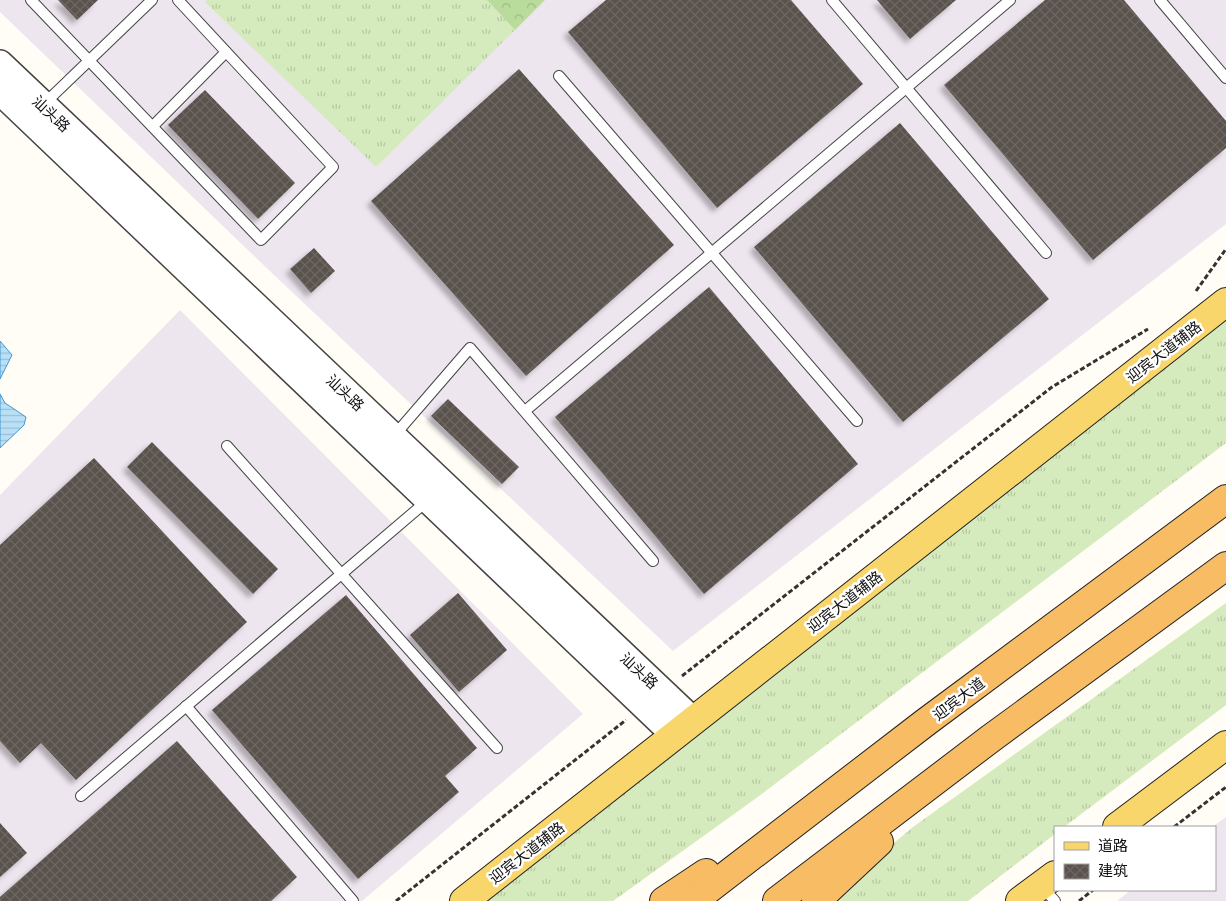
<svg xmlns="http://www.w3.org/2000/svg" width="1226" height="901" viewBox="0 0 1226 901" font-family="Literata,'Noto Sans SC',serif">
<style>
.industrial{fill:#eee6ef}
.grass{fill:url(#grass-tufts)}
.forest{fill:url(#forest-crowns)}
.water{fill:url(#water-rules);stroke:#3f96cf}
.building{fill:url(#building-cross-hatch);filter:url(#shadow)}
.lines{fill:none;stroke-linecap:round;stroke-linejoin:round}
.service-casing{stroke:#444;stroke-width:12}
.tertiary-casing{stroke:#444;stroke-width:28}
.primary-casing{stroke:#222;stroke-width:30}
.trunk-casing{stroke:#222;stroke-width:30}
.path{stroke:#333;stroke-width:3;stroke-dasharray:5 2.5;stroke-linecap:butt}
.service{stroke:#fff;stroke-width:10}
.tertiary{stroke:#fff;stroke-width:25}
.primary{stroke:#f9d66b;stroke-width:28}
.trunk{stroke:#f7bc64;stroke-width:28}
.labels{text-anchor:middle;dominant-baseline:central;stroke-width:5;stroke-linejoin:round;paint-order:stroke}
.street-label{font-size:15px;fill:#111;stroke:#fff}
</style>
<defs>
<pattern id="grass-tufts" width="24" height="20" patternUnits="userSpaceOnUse" patternTransform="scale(1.25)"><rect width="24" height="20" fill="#d5ebbd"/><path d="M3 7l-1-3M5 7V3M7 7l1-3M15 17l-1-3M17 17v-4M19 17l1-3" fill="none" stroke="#b6c8a1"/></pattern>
<pattern id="forest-crowns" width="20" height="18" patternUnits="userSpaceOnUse" patternTransform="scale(1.25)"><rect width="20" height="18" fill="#b9dc9c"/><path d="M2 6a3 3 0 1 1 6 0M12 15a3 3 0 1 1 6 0" fill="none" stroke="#9ebc85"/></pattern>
<pattern id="water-rules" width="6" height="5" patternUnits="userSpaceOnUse" patternTransform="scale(1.25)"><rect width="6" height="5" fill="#b9e0f7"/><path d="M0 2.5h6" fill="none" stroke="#9ebfd3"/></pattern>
<pattern id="building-cross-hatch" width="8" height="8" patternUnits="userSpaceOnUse" patternTransform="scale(1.25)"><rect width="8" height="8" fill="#5a524d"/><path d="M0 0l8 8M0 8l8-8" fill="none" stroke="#6d6662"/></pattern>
<filter id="shadow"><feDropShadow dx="-4.5" dy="4.5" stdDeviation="2.5" flood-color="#0004"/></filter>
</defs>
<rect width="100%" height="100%" fill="#fffdf5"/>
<g class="industrial">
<polygon points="0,0 1226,0 1226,224 673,651 275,276 0,12"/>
<polygon points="180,310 583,714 362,901 0,901 0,495"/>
<polygon points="1226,817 1226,901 1117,901 1131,890 1215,890 1215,827 1212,827"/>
</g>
<g class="grass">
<polygon points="207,0 487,0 515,30 376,167 205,2"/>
<polygon points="1226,317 1226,443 755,799 613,901 482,901"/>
<polygon points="1226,603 1226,705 1064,827 1055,827 1055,834 968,901 825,901 913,827"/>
</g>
<polygon class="forest" points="487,0 545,0 515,30"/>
<g class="water">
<polygon points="0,341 12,355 0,379"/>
<polygon points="0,394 5,403 26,417 24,425 0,448"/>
</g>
<g class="building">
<polygon points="58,0 98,0 77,20"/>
<polygon points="606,0 791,0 863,84 717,208 568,32"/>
<polygon points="877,0 956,0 910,39"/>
<polygon points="1045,0 1124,0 1226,121 1226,148 1093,260 944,85"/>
<polygon points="519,69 674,245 526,376 371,201"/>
<polygon points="205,90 295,183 258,219 168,125"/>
<polygon points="900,123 1049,299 903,422 754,247"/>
<polygon points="314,248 335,271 311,293 290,269"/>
<polygon points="709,287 858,464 704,594 555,417"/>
<polygon points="448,399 519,467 502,484 431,416"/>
<polygon points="152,442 278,569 253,594 127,467"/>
<polygon points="94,458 247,622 76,780 41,743 20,763 0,741 0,545"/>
<polygon points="458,593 507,650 459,692 410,635"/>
<polygon points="346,595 477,748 445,776 459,792 358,879 212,710"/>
<polygon points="177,741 297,877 271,901 0,901 0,897"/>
<polygon points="0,823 27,853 0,877"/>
</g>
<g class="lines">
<g class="service-casing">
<g id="service">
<polyline points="31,0 261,240 333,167 178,0"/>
<polyline points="832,0 1046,253"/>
<polyline points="1160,0 1226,78"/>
<polyline points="559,76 857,421"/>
<polyline points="44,104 152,0"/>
<polyline points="153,126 226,52"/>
<polyline points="525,411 1010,0"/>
<polyline points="393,437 470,348 653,561"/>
<polyline points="227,446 497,748"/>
<polyline points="186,706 353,901"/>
<polyline points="81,796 427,501"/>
<polyline points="1042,887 1055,901"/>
</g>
</g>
<g class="tertiary-casing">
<g id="tertiary">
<polyline points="0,63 693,720"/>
<polyline points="0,92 674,735"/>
</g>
</g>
<g class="primary-casing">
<g id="primary">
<polyline points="1117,827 1226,745"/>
<polyline points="464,901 1226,302"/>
<polyline points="1020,901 1055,875"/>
</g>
</g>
<g class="trunk-casing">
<g id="trunk">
<polyline points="664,901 706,873"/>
<polyline points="693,901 926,722 1226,499"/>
<polyline points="777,901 990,739 1226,566"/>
<polyline points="816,901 879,842"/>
</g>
</g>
<g class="path">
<polyline points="1196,291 1226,249"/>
<polyline points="682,676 1052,387 1148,329"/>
<polyline points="1174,827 1226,787"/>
<polyline points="396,901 626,720"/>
<polyline points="1079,901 1093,890"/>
</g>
<use href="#service" class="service"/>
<use href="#tertiary" class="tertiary"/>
<use href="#primary" class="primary"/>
<use href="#trunk" class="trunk"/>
</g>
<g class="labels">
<g class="street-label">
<text transform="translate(52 113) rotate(43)">汕头路</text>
<text transform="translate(1163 351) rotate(-38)">迎宾大道辅路</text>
<text transform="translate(346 392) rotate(43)">汕头路</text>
<text transform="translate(844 601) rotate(-38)">迎宾大道辅路</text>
<text transform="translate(640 670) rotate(43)">汕头路</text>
<text transform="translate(958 698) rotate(-37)">迎宾大道</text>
<text transform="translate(526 852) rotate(-38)">迎宾大道辅路</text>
</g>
</g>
<rect x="1054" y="826" width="162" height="65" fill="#ffffff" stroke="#a0a0a0"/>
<rect x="1064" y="842" width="25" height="8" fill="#f9d66b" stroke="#a0a0a0"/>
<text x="1098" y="851" font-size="15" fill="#111111">道路</text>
<rect x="1064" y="864" width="25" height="15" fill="url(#building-cross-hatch)" stroke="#a0a0a0"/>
<text x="1098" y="876" font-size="15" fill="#111111">建筑</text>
</svg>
